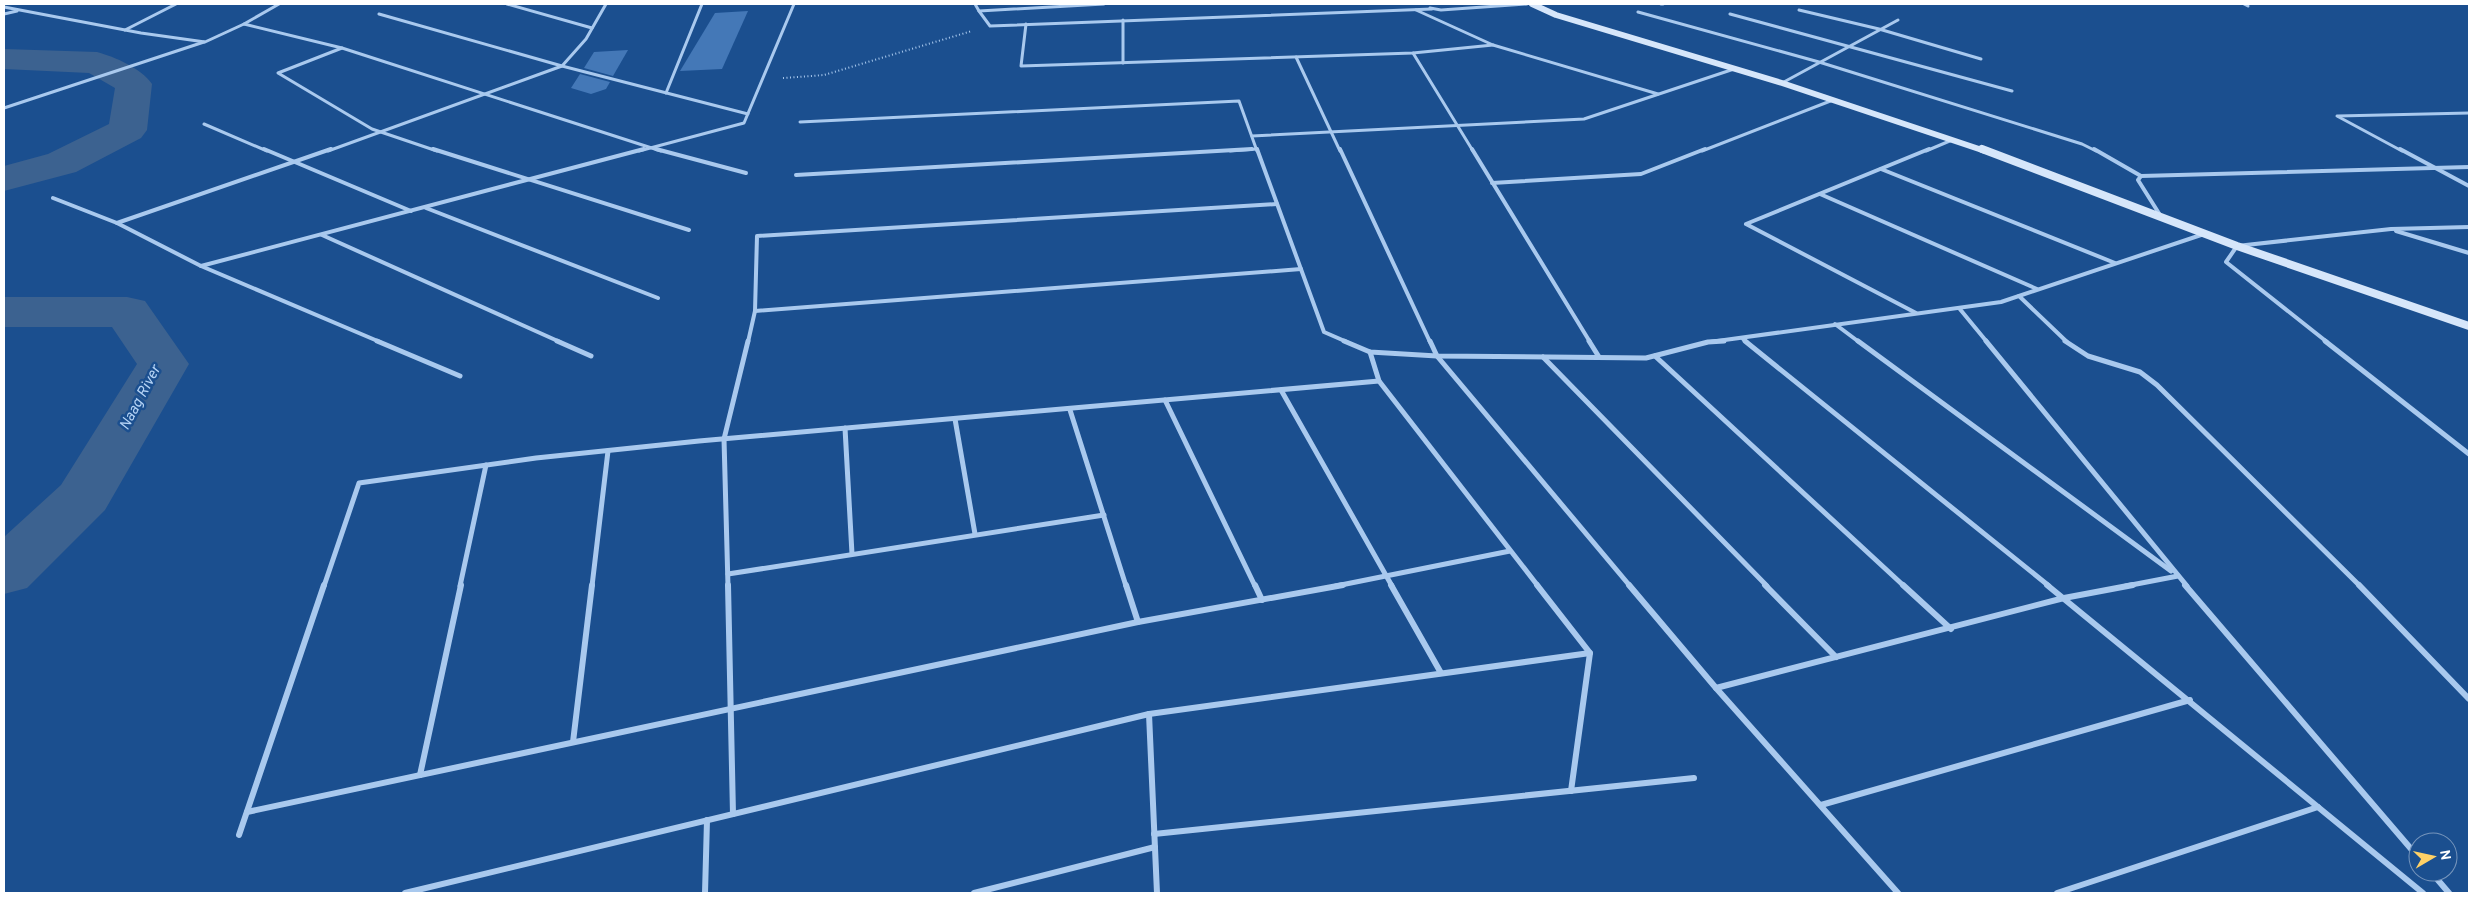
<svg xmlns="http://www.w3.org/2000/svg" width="2473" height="897" viewBox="0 0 2473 897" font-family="Overpass,sans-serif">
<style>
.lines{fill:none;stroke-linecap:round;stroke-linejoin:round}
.river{fill:#3c6290;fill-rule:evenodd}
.building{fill:#4478b7}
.path{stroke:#a9c9ee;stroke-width:2;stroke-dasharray:1 2.5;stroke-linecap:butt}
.street-far3{stroke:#a9c9ee;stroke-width:3}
.street-far2{stroke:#a9c9ee;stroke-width:4}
.street-far1{stroke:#a9c9ee;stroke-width:5}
.street{stroke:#a9c9ee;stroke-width:6}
.secondary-far1{stroke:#d6e6fa;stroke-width:6}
.secondary{stroke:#d6e6fa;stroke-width:8}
.labels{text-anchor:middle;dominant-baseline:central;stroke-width:5;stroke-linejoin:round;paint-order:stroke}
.water-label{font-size:15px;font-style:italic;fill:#b5d3f5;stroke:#1b4f8f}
</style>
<rect width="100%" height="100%" fill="#1b4f8f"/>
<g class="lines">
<g class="river">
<path d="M 4,49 L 97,52 C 115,57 141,68 152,84 L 147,130 L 141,138 L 76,172 L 4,191 L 4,166 L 48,154 L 109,124 L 115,88 L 89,73 L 4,69 Z"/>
<polygon points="4,297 127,297 145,301 189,364 105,510 27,588 4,594 4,537 61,485 137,364 112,327 4,327"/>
</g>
</g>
<g class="building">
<polygon points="748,11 722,69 680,71 715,13"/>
<polygon points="628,50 613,76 584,68 594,52"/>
<polygon points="580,74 610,82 606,89 591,94 571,88"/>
</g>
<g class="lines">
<polyline class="path" points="783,78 824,75 972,31"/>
<g class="street-far3">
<polyline points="507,4 592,28"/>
<polyline points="975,4 979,11 1104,4"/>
<polyline points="1661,4 1663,4"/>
<polyline points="2244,4 2248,6"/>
<polyline points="4,7 141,33 205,42 244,24 342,48 661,151"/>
<polyline points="1430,8 1441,10 1527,4"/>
<polyline points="1416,10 1493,45 1658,94"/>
<polyline points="1799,10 1879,29 1981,59"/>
<polyline points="979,11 990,26 1432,9"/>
<polyline points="1638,12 1819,62 2082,144 2096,151"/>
<polyline points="4,14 17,11"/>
<polyline points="379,14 562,66 748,114"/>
<polyline points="1730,14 2012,91"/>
<polyline points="1123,20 1123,63"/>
<polyline points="244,24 279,4"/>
<polyline points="1026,24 1021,66 1413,53 1493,45"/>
<polyline points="125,30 176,4"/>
<polyline points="342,48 278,73 372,129 437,151"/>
<polyline points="1413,53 1473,151"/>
<polyline points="1296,57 1340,151"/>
<polyline points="1782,83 1898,20"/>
<polyline points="666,93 702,4"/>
<polyline points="4,108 204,42"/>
<polyline points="2337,116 2402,151"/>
<polyline points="2338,116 2469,113"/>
<polyline points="800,122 1239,101 1257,151"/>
<polyline points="204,124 267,151"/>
<polyline points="1252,136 1584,119 1734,69"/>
<polyline points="328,151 562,66 586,39 606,4"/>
<polyline points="639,151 744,123 794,4"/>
<polyline points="1230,151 1257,149"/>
<polyline points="1702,151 1833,100"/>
<polyline points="1926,151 1952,140"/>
</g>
<g class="street-far2">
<polyline points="264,149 411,211"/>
<polyline points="433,149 689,230"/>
<polyline points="656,149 746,173"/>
<polyline points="1257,149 1324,332 1347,342"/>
<polyline points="1340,149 1430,342"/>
<polyline points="1472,149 1590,342"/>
<polyline points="2094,149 2141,176"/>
<polyline points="2400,149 2469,186"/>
<polyline points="1881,169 2115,263"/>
<polyline points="796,175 1252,149"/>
<polyline points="1492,183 1641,174 1705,149"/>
<polyline points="1820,194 2037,289"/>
<polyline points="53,198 117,223 201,266 380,342"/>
<polyline points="426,208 658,298"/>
<polyline points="2160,215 2138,180 2141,176 2469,167"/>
<polyline points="117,223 331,149"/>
<polyline points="2396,231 2469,253"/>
<polyline points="322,235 560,342"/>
<polyline points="201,266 644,149"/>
<polyline points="2019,296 2067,342"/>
<polyline points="1959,308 1987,342"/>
<polyline points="755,311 1301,269"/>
<polyline points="1916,313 1746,224 1929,149"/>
<polyline points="1835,324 1859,342"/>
<polyline points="1743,339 1747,342"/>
<polyline points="748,342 755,311 757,236 1277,204"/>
<polyline points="1710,342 2001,302 2204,234"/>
<polyline points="2327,342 2226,262 2237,246 2391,229 2469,227"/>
</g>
<g class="street-far1">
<polyline points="377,341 460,376"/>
<polyline points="557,341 591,356"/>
<polyline points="1344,341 1370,352 1437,356 1646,358 1708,342 1724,341"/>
<polyline points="1430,341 1437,356 1630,586"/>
<polyline points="1589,341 1599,357"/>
<polyline points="1745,341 2049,586"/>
<polyline points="1858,341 2171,571"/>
<polyline points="1986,341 2187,586"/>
<polyline points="2065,341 2088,356 2140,372 2157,385 2360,586"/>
<polyline points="2325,341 2469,454"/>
<polyline points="1370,352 1379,381 1538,586"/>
<polyline points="1655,356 1904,586"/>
<polyline points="1543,357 1767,586"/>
<polyline points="1281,390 1392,586"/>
<polyline points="1165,400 1255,586"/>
<polyline points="1070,410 1126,586"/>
<polyline points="955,419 975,534"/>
<polyline points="845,428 852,554"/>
<polyline points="728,574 1104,515"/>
<polyline points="324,586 359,483 536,458 699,441 1379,381"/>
<polyline points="460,586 486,465"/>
<polyline points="592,586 608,451"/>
<polyline points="728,586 724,439 748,341"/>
<polyline points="1336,586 1510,551"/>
<polyline points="2126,586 2178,576"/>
</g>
<g class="street">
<polyline points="728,585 733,814"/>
<polyline points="1126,585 1138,622"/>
<polyline points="1255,585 1262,600"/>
<polyline points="1391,585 1441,673"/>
<polyline points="1537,585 1590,653 1571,791"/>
<polyline points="1629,585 1716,688 1898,893"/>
<polyline points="1765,585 1836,657"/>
<polyline points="1903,585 1951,629"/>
<polyline points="2047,585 2423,893"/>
<polyline points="2185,585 2418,857"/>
<polyline points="2359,585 2469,699"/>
<polyline points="1716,688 2064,598 2133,585"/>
<polyline points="1149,714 1157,893"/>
<polyline points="573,742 592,585"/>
<polyline points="420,775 461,585"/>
<polyline points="1821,805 2190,700"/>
<polyline points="247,812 1138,622 1343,585"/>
<polyline points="1154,834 1694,778"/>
<polyline points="239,835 324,585"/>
<polyline points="2431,872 2449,893"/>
<polyline points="405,893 1149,714 1590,653"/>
<polyline points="705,893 707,820"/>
<polyline points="974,893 1155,847"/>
<polyline points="2057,893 2318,807"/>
</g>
<polyline class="secondary-far1" points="1532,4 1556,15 1782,83 1985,151"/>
<polyline class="secondary" points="1982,149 2237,246 2469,326"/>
</g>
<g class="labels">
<g class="water-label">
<text transform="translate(141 398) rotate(-62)">Naag River</text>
</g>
</g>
<rect width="2473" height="897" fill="none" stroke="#ffffff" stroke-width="10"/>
<g transform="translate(2433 857) rotate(81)"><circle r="24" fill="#1b4f8f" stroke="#7695bc"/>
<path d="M0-4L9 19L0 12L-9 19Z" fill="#ffd166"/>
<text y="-8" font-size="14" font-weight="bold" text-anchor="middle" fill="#ffffff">N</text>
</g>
</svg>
